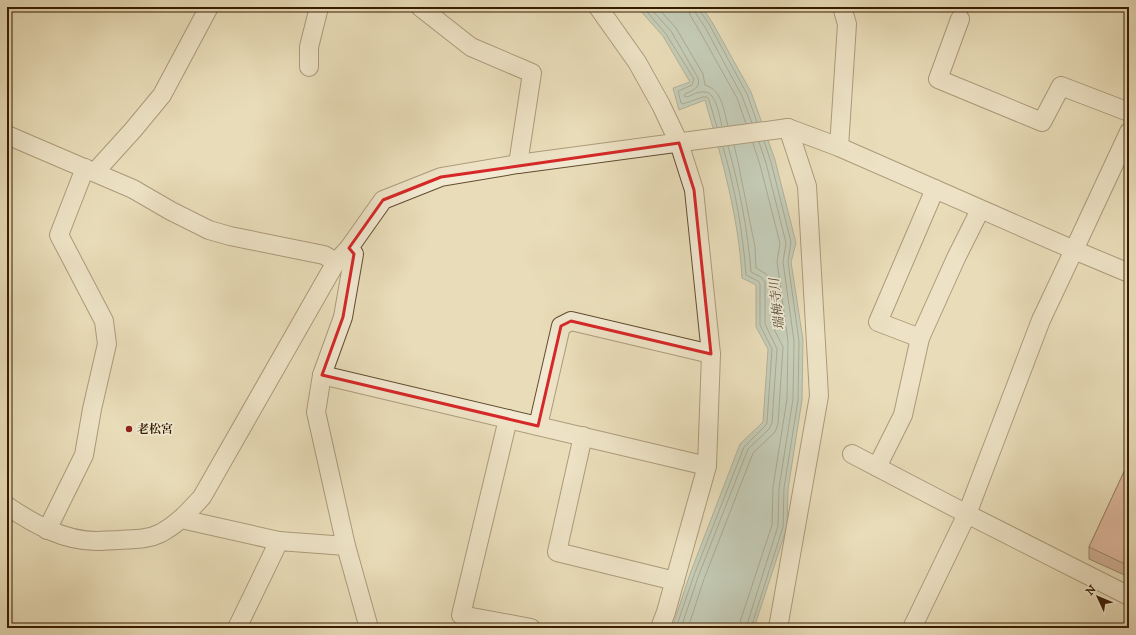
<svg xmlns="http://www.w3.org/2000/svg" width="1136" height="635" viewBox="0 0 1136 635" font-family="'IM FELL DW Pica','Noto Serif JP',serif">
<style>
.water{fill:#99bab7;stroke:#717b6e}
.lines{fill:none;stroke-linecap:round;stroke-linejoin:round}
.shore{stroke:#686b5c;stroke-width:1}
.street-casing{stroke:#634c2f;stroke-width:20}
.street{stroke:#f1e9d2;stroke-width:18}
.wall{fill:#b57d72;stroke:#361c01}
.building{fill:#d39184;stroke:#361c01}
.marked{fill:none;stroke:#d62828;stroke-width:3;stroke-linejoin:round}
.poi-dot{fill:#8f2418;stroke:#f1e9d2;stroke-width:1.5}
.labels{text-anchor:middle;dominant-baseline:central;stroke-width:3.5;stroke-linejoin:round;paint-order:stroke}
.poi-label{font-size:12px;font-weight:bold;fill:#361c01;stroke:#f1e9d2;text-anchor:start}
.water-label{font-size:13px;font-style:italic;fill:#544b38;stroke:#f1e9d2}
</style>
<rect width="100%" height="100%" fill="#e9ddb9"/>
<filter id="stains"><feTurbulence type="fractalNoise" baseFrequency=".005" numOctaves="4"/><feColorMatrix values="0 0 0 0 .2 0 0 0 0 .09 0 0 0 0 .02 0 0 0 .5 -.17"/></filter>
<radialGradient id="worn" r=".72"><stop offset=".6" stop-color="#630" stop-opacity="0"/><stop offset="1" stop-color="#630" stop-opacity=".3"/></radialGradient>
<path class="water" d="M 637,7 L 702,7 L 712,22 L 751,92 L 775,160 L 796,243 L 791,262 L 803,340 L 802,400 L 788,489 L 787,527 L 754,628 L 672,628 L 690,574 L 740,444 L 763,422 L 768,349 L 756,327 L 756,285 L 742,278 C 739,218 722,159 705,100 L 679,110 L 673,88 L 690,82 L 663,36 Z"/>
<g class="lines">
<g class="shore">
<polyline points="643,7 666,34 694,79 692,85 678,91 681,103 683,104 703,97 707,97 709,100 717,127"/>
<path d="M 649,7 L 671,31 L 698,78 C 701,88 693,90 685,94 L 684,96 L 687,97 C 692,95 699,91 705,92 C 716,92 720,118 722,127"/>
<path d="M 657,7 L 676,28 L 703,74 L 705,85 C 723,91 723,109 728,126"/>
<polyline points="688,7 690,15 699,30 737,98 746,124"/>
<polyline points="694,7 695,12 705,27 742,96 752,123"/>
<polyline points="699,7 700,11 709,24 747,94 757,122"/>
<path d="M 676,628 L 694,575 L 744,447 L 766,425 L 767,422 L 772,349 L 760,325 L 760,284 L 758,281 L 746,275 C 743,232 735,188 723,147"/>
<path d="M 681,628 L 698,577 L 748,449 L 769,429 L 772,423 L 777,349 L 765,324 L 765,282 L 761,277 L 751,272 C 748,231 739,185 728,146"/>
<polyline points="688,628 704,579 753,453 775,432 778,424 783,347 771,323 770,280 766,274 756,268 755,247 738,162 734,145"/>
<polyline points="740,628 740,622 772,525 773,487 787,399 788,341 777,262 780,243 760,165 753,143"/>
<polyline points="746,628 778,526 779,488 793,399 794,341 783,262 786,243 766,163 759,142"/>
<polyline points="751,628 783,527 784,488 798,400 799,341 788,262 791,242 771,162 764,141"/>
</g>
<g class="street-casing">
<g id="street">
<polyline points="420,7 471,47 532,73 518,164"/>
<polyline points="598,7 637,62 661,105 679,143 694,190 711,354 707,466 666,612 660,628"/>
<polyline points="960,19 938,79 1042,122 1061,86 1129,112"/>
<polyline points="309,67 309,47 319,7"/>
<polyline points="7,135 133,189 171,211 209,230 230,236 324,255 336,262"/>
<polyline points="839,147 847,24 842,7"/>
<polyline points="95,172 133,130 162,95 209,7"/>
<polyline points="349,248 354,254 343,317 322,375 316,412 346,546 369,628"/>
<polyline points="920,338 878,322 935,189"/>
<polyline points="322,375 707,466"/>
<polyline points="508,419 461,615 531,628"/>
<polyline points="538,426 561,326 571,321 711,354"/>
<polyline points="583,436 557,552 675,581"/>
<polyline points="852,454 967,514 1129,596"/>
<polyline points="877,467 903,415 920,338 956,258 980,210"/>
<path d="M 7,506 C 34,524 63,541 97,541 C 104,541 111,540 119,540 C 133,539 147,540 161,533 C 178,524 189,511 202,497 L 336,262 L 349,248 L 383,200 L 441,177 L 518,164 L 788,128 L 839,147 L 1074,250 L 1129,132"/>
<polyline points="181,519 279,541"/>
<polyline points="47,530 84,455 92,409 107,344 104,321 59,235 85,168"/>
<polyline points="237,628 279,541 346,546"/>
<polyline points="778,628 819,396 807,186 788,128"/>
<polyline points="912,628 967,514 1041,320 1074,250 1129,273"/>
</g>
</g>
<use href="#street" class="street"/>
</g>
<polygon class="wall" points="1129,461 1129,577 1089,559 1089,547"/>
<polygon class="building" points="1129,461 1129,566 1089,547"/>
<path d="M0 0H1136V635H0ZM 679,143 L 694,190 L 711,354 L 571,321 L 561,326 L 538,426 L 322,375 L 343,317 L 354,254 L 349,248 L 383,200 L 441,177 Z" fill="#e9ddb9" fill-opacity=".55" fill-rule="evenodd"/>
<path class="marked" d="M 679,143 L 694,190 L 711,354 L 571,321 L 561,326 L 538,426 L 322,375 L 343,317 L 354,254 L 349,248 L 383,200 L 441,177 Z"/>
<circle class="poi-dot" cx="129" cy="429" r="4"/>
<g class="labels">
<g class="poi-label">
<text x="137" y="429">老松宮</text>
</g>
<g class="water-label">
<text transform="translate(777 304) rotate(-96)">瑞梅寺川</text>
</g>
</g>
<rect width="1136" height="635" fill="none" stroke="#e9ddb9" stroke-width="24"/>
<rect x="8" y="8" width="1120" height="619" fill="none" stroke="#361c01" stroke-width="2"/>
<rect x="12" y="12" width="1112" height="611" fill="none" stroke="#361c01"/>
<g transform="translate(1098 597) rotate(314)" stroke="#f1e9d2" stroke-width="3" paint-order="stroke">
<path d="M0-3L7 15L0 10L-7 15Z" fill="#361c01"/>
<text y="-6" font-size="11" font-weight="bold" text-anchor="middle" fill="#361c01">N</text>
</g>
<rect width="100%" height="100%" filter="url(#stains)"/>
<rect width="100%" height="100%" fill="url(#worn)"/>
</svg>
